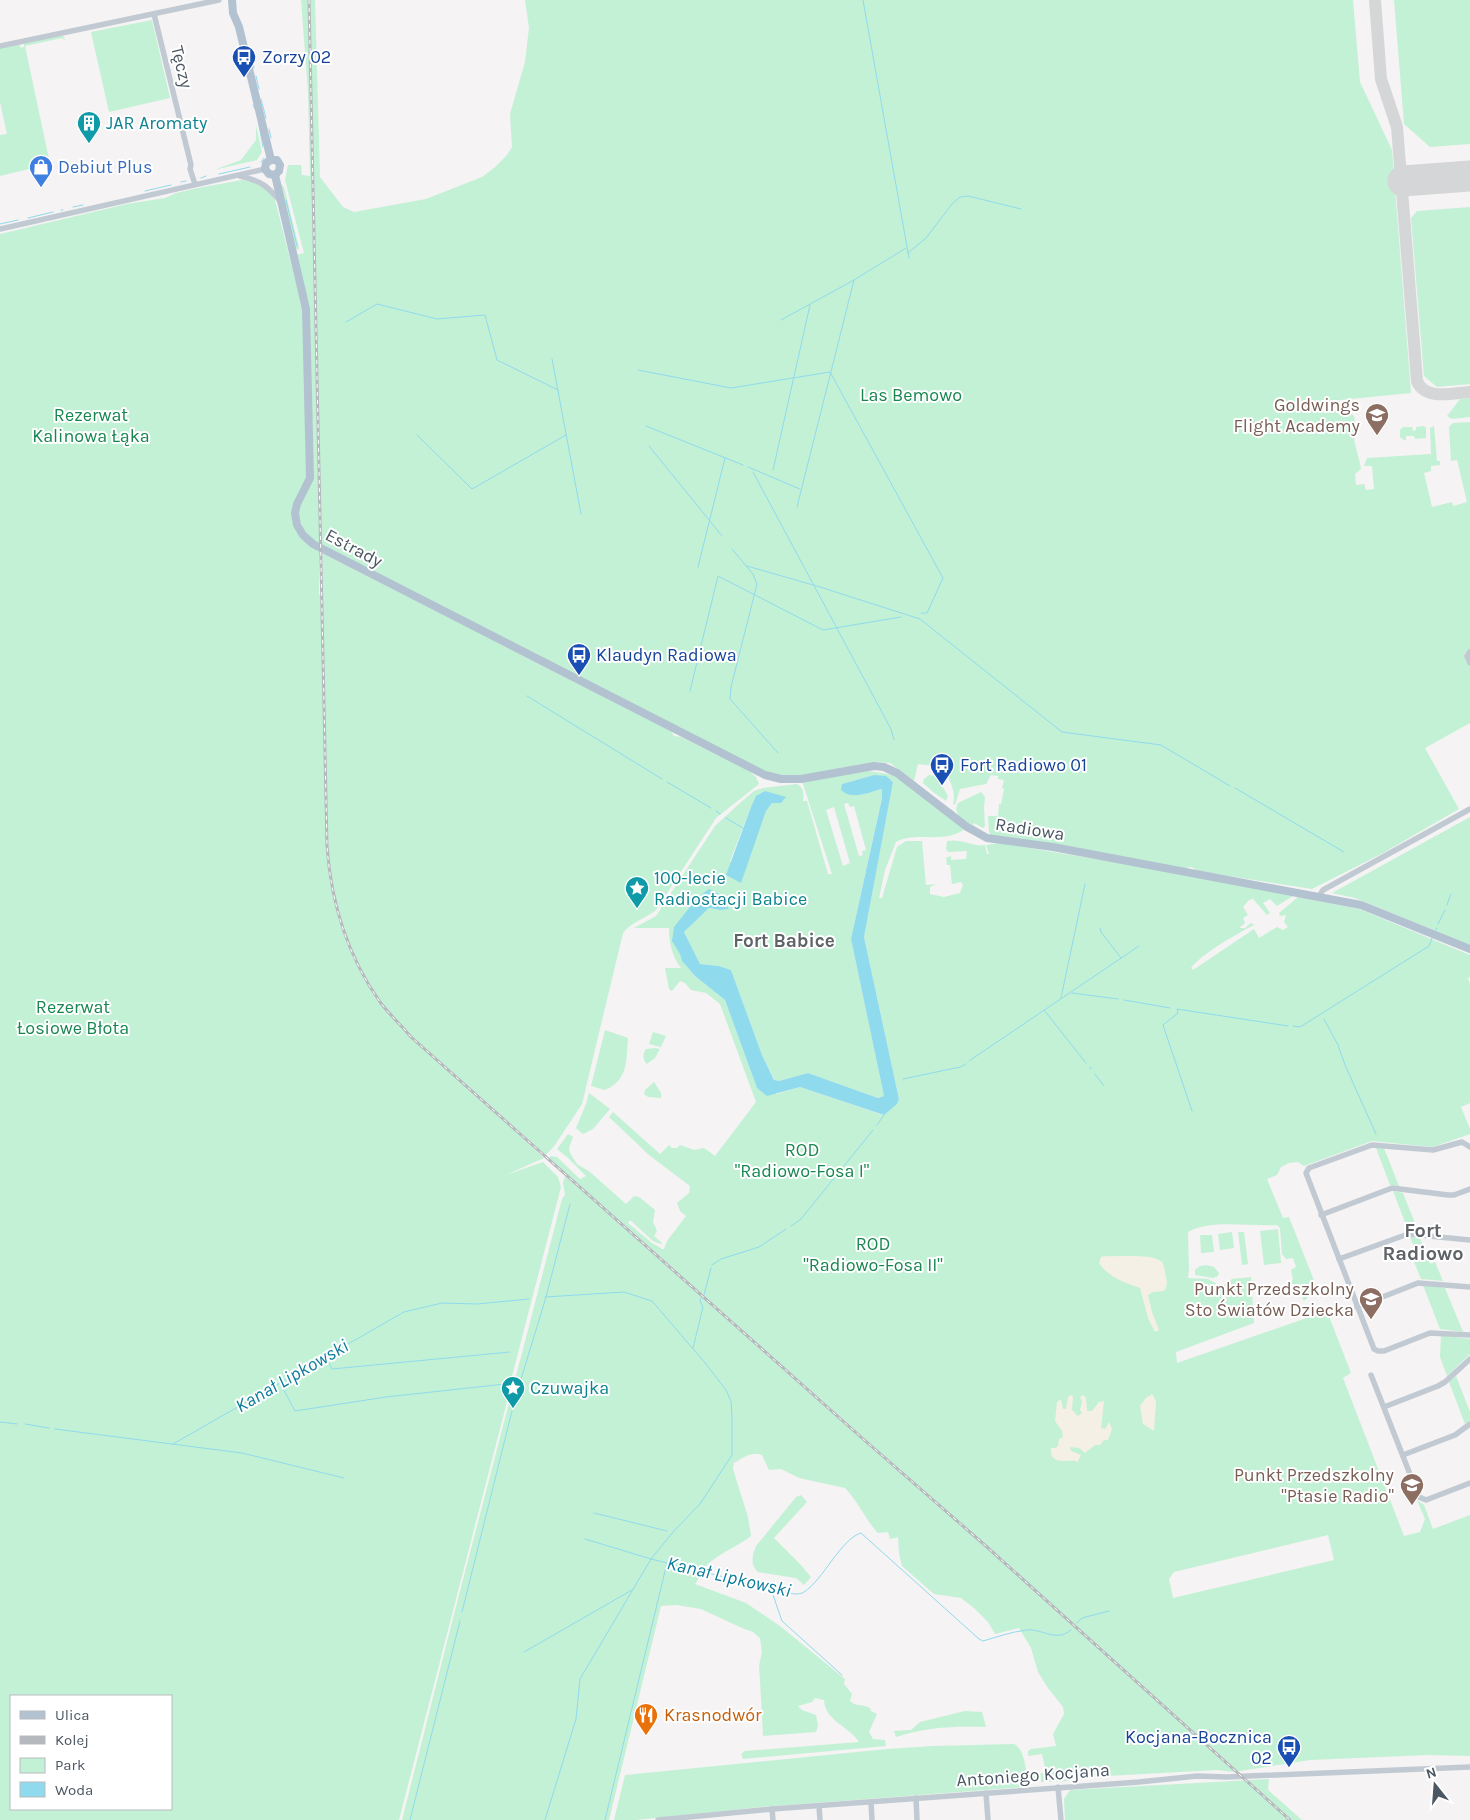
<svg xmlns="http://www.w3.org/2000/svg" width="1470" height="1820" viewBox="0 0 1470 1820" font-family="Karla,sans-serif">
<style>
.green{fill:#c3f1d5;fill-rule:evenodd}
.sand{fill:#f5f0e5}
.water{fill:#90daee}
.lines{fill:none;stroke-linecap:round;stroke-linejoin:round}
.stream{stroke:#90daee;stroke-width:1}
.taxiway{stroke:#d5d6d8;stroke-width:12}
.runway{stroke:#d5d6d8;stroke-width:31}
.minor{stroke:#c1cad2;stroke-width:5.5}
.major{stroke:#b3c2d1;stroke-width:8}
.rail-casing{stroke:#b5b8bd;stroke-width:3}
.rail{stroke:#fff;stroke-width:1;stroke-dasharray:4;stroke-linecap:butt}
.labels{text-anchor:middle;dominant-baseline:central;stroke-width:4;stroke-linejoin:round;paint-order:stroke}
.transit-label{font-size:18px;fill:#164399;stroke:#fff;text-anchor:start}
.street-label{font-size:18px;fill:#4a5661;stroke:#fff}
.culture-label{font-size:18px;fill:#0d838f;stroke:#fff;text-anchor:start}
.shop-label{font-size:18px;fill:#366cbe;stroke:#fff;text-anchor:start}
.park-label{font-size:18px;fill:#17864f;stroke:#fff}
.education-label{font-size:18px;fill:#785e54;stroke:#fff;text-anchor:end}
.food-label{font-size:18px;fill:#c56008;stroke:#fff;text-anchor:start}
.neighbourhood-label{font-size:19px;font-weight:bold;fill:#5f6368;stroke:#fff}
.water-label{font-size:19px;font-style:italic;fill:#0c7c9b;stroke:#fff}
.quarter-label{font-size:20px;font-weight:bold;fill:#5f6368;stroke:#fff}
</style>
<rect width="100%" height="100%" fill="#f5f3f3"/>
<g class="green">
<path d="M 301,0 L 315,0 L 320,177 L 343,207 L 354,212 L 426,199 L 482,177 L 494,168 L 507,155 L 512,147 L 510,114 L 525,62 L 529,28 L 525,0 L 1353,0 L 1360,82 L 1392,150 L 1411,393 L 1310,403 L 1310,405 L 1316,405 L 1316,407 L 1312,407 L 1313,411 L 1326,413 L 1335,410 L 1347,410 L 1354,416 L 1356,428 L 1353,434 C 1355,446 1359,457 1361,469 L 1355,474 L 1356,485 L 1364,484 L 1366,490 L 1374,489 L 1372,466 L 1364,466 L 1367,458 L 1431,454 L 1430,428 L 1434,426 L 1437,461 L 1440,461 L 1440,465 L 1431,466 L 1431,471 L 1424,473 L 1432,507 L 1452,502 L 1453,506 L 1467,502 L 1457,460 L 1451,461 L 1449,427 L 1453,423 L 1470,422 L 1470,651 L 1464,654 L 1470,667 L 1470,723 L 1425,748 L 1459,809 L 1383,853 L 1312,889 L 1196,871 L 1194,868 L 1189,867 L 1186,869 L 1047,844 L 991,836 L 989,832 L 988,816 L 998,816 L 999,804 L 1001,804 L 1004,789 L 1002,788 L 1004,780 L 998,779 L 998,776 L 991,775 L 986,784 L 960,789 L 955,805 L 953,804 C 957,794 949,773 939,768 C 933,765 924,765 918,764 L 914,781 L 890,763 L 876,762 L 802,776 L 793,775 L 790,777 C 751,772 717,750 683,732 L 681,727 L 677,727 L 311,539 C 295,519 296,511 308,489 L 308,305 L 297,255 L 304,253 L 285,180 L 288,165 L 301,165 L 302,175 L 310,176 L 308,92 Z"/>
<polygon points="1394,0 1470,0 1470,144 1430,147 1404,124"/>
<polygon points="152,20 170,98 109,112 91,32"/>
<polygon points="60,36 63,36 66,41 62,38 25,46 50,164 0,176 0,135 7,134 0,102 0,48 19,44 21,48 24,47 24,43"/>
<polygon points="256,126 262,152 257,160 214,170 241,160 256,140"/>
<path d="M 242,180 C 257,182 266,187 275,200 L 303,310 L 307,472 L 306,479 L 293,509 L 312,547 L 319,551 L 319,595 L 323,595 L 322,553 L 671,731 L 674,736 L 681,737 L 749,771 L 756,777 L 759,784 L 716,818 L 656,910 C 646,918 630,923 623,933 L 582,1104 L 555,1145 L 546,1155 L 519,1131 L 516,1132 L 544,1158 L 506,1175 L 543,1162 L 558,1177 L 561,1187 L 511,1380 L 507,1381 L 511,1386 L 399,1820 L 0,1820 L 0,234 L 127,204 L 165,198 L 176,193 L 198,188 ZM 11,1696 L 171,1696 L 171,1809 L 11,1809 Z"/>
<polygon points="281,184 284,187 299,248 298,250 295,248"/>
<polygon points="1470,207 1470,384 1437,387 1424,376 1411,218 1417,211"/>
<polygon points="1470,398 1470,417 1452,419 1447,416 1460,399"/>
<polygon points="1424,426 1426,428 1426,438 1415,439 1414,436 1406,436 1406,440 1404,440 1400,437 1400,430 1403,427 1412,427 1413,431 1416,430 1416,427"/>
<path d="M 869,771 L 894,775 L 963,828 L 963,830 C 943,844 916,831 896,842 L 885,870 L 879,898 L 882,898 L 897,847 L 906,841 L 922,841 L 926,885 L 936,884 L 930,887 L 930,894 L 944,897 L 960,893 L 963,885 L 961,882 L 952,884 L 950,865 L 947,865 L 946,858 L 951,856 L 951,860 L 966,859 L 967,851 L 948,852 L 946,849 L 947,841 C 962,838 972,847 985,845 L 987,854 L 989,854 L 986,845 L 999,843 L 1173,872 L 1293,896 L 1277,906 L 1270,899 L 1263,903 L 1270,913 L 1267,915 L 1253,899 L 1249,900 L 1243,907 L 1248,915 L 1243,918 L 1245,923 L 1239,928 L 1245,928 L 1251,923 L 1254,925 C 1238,933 1201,954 1191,968 L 1193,970 L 1254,929 L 1259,938 L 1277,927 L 1283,930 L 1288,927 L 1284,922 L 1286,915 L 1280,916 L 1279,913 L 1298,897 L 1359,909 L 1470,955 L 1470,977 L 1468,978 L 1470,984 L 1470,1103 L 1461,1107 L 1470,1129 L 1470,1134 L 1433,1147 L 1372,1141 L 1304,1166 L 1298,1162 L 1289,1163 L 1281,1167 L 1277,1175 L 1267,1179 L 1283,1218 L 1289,1217 L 1319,1293 L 1309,1296 L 1304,1301 L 1295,1284 L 1291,1284 L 1289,1282 L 1293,1280 L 1291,1270 L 1296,1267 L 1293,1258 L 1286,1259 L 1282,1254 L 1280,1228 L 1277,1225 C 1252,1227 1211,1219 1188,1232 L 1189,1270 L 1188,1278 L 1208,1279 L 1217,1284 L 1224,1285 L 1232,1279 L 1251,1277 L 1254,1323 L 1176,1352 L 1177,1363 L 1327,1311 L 1351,1373 L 1343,1378 L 1404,1536 L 1420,1532 L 1425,1519 L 1417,1500 L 1424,1505 L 1433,1529 L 1470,1515 L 1470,1756 L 1428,1755 L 1310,1760 L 1233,1772 L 1217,1770 L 1088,1777 L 1087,1779 L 1073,1779 L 1070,1781 L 1041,1782 L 1041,1779 L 1034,1781 L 1032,1776 L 1046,1772 L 1042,1754 L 1028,1756 L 1028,1751 L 1031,1749 L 1056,1746 L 1053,1734 L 1064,1714 L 1063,1707 L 1048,1688 L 1038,1672 L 1031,1648 L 1019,1628 L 995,1634 L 988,1622 L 974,1608 L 961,1598 L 934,1594 L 902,1566 L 899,1553 L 898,1537 L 890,1539 L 888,1532 L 878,1533 C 865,1519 858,1501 845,1488 L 799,1478 L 781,1469 L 769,1470 L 762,1455 C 754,1451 742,1457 735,1463 L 734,1461 L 733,1469 L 748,1517 L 751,1536 C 737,1547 718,1553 705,1567 C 701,1571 700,1578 695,1584 L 746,1603 L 780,1626 L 845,1679 L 844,1684 L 852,1694 L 850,1701 C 856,1707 863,1704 870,1708 L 871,1711 L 877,1714 L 869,1732 L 873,1739 L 885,1740 L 886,1746 L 743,1759 L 741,1754 L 745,1751 L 859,1742 C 849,1726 825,1721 824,1700 L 815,1698 L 812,1702 L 798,1706 L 802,1710 L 816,1715 L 818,1726 L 816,1732 L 763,1736 L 760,1680 L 759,1666 L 762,1652 L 760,1638 L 753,1632 L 742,1628 L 701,1609 L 676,1605 L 661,1606 L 609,1820 L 402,1820 L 452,1622 L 562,1199 L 565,1195 L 563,1183 L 565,1176 L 573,1183 L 575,1182 L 549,1158 L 551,1156 L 557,1157 L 580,1179 L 586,1176 L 568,1158 L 557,1149 L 568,1134 L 573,1137 L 569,1148 L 570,1153 L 577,1164 L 590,1172 L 626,1204 L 634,1196 L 639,1197 L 655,1210 L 653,1222 L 657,1231 L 654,1236 L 662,1243 L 661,1244 L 653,1241 L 630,1220 L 628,1223 L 652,1243 L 661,1248 L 661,1249 L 664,1249 L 667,1241 L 686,1216 L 680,1211 L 677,1203 L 689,1193 L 690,1186 L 649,1155 L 609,1117 L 613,1112 L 660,1154 L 669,1145 L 672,1148 L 677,1148 L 680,1145 L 694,1150 L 704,1148 L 715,1156 L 756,1102 L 720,1004 L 706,993 L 691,990 L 685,983 L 680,981 L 672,991 L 669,989 L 665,968 L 681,968 C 672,956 669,943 669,928 L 634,928 L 656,916 L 715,826 L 740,803 L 754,791 L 763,788 L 797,784 C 804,788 804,794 803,801 L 807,801 L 828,874 L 832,874 L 802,781 ZM 874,775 L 893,781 L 864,937 L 899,1099 L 897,1104 L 883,1115 L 800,1087 L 777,1094 L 757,1088 L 725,1000 L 695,976 L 682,961 L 674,927 L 719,894 L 720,910 L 709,908 L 684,932 L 700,964 L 719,966 L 731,970 L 762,1055 L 775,1081 L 779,1081 L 808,1073 L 878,1098 L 884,1096 L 851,939 L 882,797 L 882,789 L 861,795 L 842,784 ZM 760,793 L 772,803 L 766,811 L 740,883 L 730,861 L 751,807 ZM 848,803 L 850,807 L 854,806 L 866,850 L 862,851 L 863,855 L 859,856 L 844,804 ZM 834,807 L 850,863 L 843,866 L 826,810 ZM 1328,1535 L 1334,1560 L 1173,1598 L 1169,1579 L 1174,1572 Z"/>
<polygon points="929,775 935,776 940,781 942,788 943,787 948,796 946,801 933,792 923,783 924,779"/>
<polygon points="981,792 985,797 984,808 985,826 983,828 974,823 973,825 981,830 980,832 951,811 951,809 958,815 956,809 958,803"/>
<polygon points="1470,817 1470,945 1355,898 1332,893"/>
<path d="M 605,1030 L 628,1038 C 626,1059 629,1080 605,1090 L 591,1086 Z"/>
<polygon points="653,1032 666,1036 661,1047 649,1044"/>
<path d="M 655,1048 L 660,1049 L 655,1058 L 647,1064 C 643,1060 642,1054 646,1049 Z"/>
<polygon points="654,1082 661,1093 661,1098 648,1097 644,1094 645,1090"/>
<polygon points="589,1093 610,1109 593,1129 583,1134 576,1128 586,1104"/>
<polygon points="1376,1148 1384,1148 1399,1186 1390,1185"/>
<polygon points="1393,1191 1403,1193 1418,1231 1408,1230"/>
<polygon points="1278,1229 1281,1263 1264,1265 1260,1231"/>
<polygon points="1232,1232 1234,1248 1220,1250 1218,1234"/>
<polygon points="1238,1232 1244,1232 1248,1264 1242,1265"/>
<polygon points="1200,1235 1212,1235 1214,1252 1201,1253"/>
<polygon points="1410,1237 1420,1238 1430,1264 1435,1262 1443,1281 1421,1279 1412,1257 1417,1255"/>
<polygon points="1206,1265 1214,1267 1219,1273 1218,1276 1213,1278 1195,1275 1195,1270 1200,1266"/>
<polygon points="1423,1285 1445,1288 1463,1332 1440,1329"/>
<polygon points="1441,1335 1470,1339 1470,1354 1447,1376 1440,1357"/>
<polygon points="1456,1376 1470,1412 1470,1420 1465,1424 1449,1382"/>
<path d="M 801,1495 L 807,1502 L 774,1538 L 800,1564 L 811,1577 L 804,1585 L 796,1578 L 758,1572 C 750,1565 752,1555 756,1546 L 796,1497 Z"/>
<path d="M 965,1711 L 982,1712 L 986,1727 C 955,1726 926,1727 896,1737 L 894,1731 L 911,1730 L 920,1722 Z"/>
<path d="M 1014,1744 C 1025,1749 1026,1771 1028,1782 L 1028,1785 L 1025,1787 L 761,1807 L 636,1820 L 614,1820 L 625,1775 L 887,1749 L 933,1746 Z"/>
<polygon points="1269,1779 1268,1790 1302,1820 1065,1820 1064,1799 1070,1790"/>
</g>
<g class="sand">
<path d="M 1104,1256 C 1117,1257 1153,1253 1162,1262 C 1164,1265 1165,1269 1165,1273 C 1167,1280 1168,1285 1164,1291 L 1153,1292 L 1148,1295 L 1152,1312 L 1159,1330 L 1155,1332 L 1148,1318 L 1140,1288 C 1124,1282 1109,1278 1099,1263 L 1101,1257 Z"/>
<polygon points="1152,1394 1156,1401 1154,1431 1143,1424 1140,1406 1146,1398"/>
<path d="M 1071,1395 L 1073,1396 L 1072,1410 L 1078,1416 L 1082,1413 L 1080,1410 L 1082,1402 L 1080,1397 L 1083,1395 L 1086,1398 L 1087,1411 L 1092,1411 L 1099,1402 L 1104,1401 L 1101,1428 L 1105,1429 L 1109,1422 L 1112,1429 L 1108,1440 L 1104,1440 L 1100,1445 L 1095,1445 L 1085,1453 L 1079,1448 L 1070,1447 L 1071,1451 L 1081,1455 L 1077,1463 L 1076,1461 C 1063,1460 1050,1465 1051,1448 L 1055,1448 L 1058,1446 L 1059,1439 L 1063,1437 L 1062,1431 L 1055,1421 L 1057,1402 L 1061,1399 L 1063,1409 L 1066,1409 L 1068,1397 Z"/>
</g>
<g class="water">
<path d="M 874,775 L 886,776 L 893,782 L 864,937 L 899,1099 L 897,1104 L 884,1115 L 800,1087 L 767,1096 L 757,1088 L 725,1000 L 695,976 L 682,961 L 680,954 L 672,941 L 674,927 L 697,898 L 709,889 L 719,894 L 729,909 L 720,910 L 709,908 L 684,932 L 700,964 L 719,966 L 731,970 L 762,1055 L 774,1080 L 779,1081 L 808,1073 L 878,1098 L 884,1096 L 851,939 L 882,798 L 882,789 C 869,792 853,801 841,790 L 842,784 Z"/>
<polygon points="765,791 786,797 781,803 772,803 766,811 741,883 726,875 751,807 756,796"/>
</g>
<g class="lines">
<g class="stream">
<polyline points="863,0 909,258"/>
<polyline points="253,63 254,68"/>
<polyline points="256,76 259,89"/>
<polyline points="261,99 266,118"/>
<polyline points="253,105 255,109"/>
<polyline points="259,125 263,147"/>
<polyline points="269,129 271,138"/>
<polyline points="261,162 264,158"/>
<polyline points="219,174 250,167"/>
<polyline points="201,178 206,176"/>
<polyline points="181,182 186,181"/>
<polyline points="145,191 171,185"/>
<polyline points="286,200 297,246"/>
<polyline points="73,207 83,205"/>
<polyline points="61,210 63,210"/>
<polyline points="28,218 53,212"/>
<polyline points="0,224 18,220"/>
<polyline points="908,253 926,238 952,204 960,197 968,196 1021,209"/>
<polyline points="781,320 854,280 906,248"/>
<polyline points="346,322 377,304 437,319 485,315 497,360 558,390"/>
<polyline points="552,359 581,514"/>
<polyline points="638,370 731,388 830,372 943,578 927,613 921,613"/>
<polyline points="646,426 743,465"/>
<polyline points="417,435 472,489 566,435"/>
<polyline points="649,446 722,536"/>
<polyline points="748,467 800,489"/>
<polyline points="773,470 810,305"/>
<polyline points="753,472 891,729 894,740"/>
<polyline points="797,507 854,280"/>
<polyline points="732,549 753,574 757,584 731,687 730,699 778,753"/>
<polyline points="747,566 820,587 920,619 1062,732 1161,745 1230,786"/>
<polyline points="698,567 725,458"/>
<polyline points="690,691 718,576 823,630 901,617"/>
<polyline points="527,696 662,779"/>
<polyline points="667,782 711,808"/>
<polyline points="1235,788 1344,852"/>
<polyline points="716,811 720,814"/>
<polyline points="726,818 743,828"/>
<polyline points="1447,905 1451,894"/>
<polyline points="1438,924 1445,910"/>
<polyline points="1100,928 1101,932 1121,958"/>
<polyline points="1436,930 1437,928"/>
<polyline points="1072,993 1118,999"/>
<polyline points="1061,998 1085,884"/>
<polyline points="1124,1000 1170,1008"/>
<polyline points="1044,1010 1086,1063"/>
<polyline points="1324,1019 1338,1045 1345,1065 1376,1134"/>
<polyline points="1293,1026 1300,1027 1429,946 1432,938"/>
<polyline points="969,1061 1139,946"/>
<polyline points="1090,1067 1091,1069"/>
<polyline points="1095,1074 1104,1086"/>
<polyline points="903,1079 960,1067 966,1064"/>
<polyline points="1192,1111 1163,1025 1178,1013 1177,1009 1288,1026"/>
<polyline points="877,1125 884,1115"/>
<polyline points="791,1226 801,1219 873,1130"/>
<polyline points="712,1265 721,1259 759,1247 786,1229"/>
<polyline points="704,1295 711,1268"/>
<polyline points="545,1297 624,1292 652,1301 706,1364 726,1390 731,1401 732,1417 732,1455 700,1504 673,1532 651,1559 580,1679 576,1719 545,1820"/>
<polyline points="693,1348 703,1307 700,1301 701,1298"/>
<polyline points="326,1357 332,1369 510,1352"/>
<polyline points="280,1383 295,1411 386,1397 505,1384"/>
<polyline points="515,1399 546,1297 570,1204"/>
<polyline points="0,1422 17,1424"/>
<polyline points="25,1424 49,1428"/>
<polyline points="55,1429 242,1453 344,1478"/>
<polyline points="173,1444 404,1312 442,1303 477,1304 529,1299"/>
<polyline points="594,1513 667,1531"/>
<path d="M 585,1539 L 651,1559 L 789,1593 C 794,1594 799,1595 804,1592 C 823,1580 841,1539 861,1533 L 979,1639 L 983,1641 C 997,1637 1011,1632 1026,1630 C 1042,1628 1056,1643 1071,1630"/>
<polyline points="771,1589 782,1621 842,1675"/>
<polyline points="462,1612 512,1411"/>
<polyline points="1077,1623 1082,1618 1109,1611"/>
<polyline points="524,1652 632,1590"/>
<polyline points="410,1820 460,1621"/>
<polyline points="605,1820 667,1563"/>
</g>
<path class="taxiway" d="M 1375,0 L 1381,79 L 1397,127 L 1417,381 C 1425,401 1453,393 1470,392"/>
<polyline class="runway" points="1403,181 1470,176"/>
<g class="minor">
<polyline points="154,14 191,165 190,169 195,184"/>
<polyline points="0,46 219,0"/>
<path d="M 240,176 C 262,181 267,186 281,202"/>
<polyline points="0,229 265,169"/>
<polyline points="1470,652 1467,656 1470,663"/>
<polyline points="1319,896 1323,890 1470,809"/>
<polyline points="1470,1147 1462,1142 1433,1150 1372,1145 1309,1168 1306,1173 1374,1349 1378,1351 1384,1351 1430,1333 1470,1335"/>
<polyline points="1321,1215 1392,1188 1448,1195 1454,1195 1470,1189"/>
<polyline points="1339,1259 1408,1234 1470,1240"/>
<polyline points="1357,1307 1418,1283 1470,1287"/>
<polyline points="1371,1375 1419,1497 1426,1500 1470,1483"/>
<polyline points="1384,1407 1438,1386 1445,1382 1470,1359"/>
<polyline points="1403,1455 1455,1435 1470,1424"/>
<polyline points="1058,1787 1061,1820"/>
<polyline points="986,1793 988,1820"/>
<polyline points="916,1798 917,1820"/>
<polyline points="871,1802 872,1820"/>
<polyline points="819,1806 820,1820"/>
<polyline points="772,1809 773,1820"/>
<polyline points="658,1820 772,1809 1139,1782 1197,1776 1226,1777 1470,1767"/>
</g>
<g class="major">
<polyline points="232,0 233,13 239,27 271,160"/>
<polyline points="271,160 277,160 280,165 279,171 275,175"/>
<polyline points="271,160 266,163 265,169 269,174 275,175"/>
<polyline points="275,175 306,309 310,478 297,504 295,513 297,525 303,535 313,544 765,775 781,779 801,779 874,766 884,767 897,773 967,827 987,838 1053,847 1361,905 1470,949"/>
</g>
<g class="rail-casing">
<path id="rail" d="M 309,0 L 327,846 C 331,903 347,955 380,1002 C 389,1014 401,1025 411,1037 L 862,1438 L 987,1547 L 1290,1820"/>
</g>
<use href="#rail" class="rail"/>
</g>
<defs>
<g id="bus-pin" transform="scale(1.25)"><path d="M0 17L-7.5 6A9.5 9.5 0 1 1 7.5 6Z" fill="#1a4fb4" stroke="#fff"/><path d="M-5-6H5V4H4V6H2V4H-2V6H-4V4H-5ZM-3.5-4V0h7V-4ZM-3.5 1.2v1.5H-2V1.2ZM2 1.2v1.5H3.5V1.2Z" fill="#fff"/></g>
<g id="building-pin" transform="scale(1.25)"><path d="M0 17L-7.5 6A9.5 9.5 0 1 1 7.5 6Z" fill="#0f9aa8" stroke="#fff"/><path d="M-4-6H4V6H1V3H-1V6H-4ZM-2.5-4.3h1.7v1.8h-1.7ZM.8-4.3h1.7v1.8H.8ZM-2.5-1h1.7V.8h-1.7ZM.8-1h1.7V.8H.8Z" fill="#fff"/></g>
<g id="shop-pin" transform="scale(1.25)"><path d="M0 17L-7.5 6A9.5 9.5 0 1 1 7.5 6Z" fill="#3f7fe0" stroke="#fff"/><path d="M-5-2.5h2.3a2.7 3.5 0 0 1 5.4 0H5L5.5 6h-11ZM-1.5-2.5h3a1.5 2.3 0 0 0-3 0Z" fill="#fff"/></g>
<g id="school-pin" transform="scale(1.25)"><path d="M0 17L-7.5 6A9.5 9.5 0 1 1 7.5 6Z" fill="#8d6e63" stroke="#fff"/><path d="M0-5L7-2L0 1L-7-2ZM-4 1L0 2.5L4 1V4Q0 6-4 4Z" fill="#fff"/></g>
<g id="sight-pin" transform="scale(1.25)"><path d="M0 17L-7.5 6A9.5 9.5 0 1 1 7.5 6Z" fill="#0f9aa8" stroke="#fff"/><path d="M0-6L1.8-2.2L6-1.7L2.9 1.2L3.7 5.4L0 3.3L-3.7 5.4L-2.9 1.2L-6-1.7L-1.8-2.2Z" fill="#fff"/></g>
<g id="restaurant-pin" transform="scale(1.25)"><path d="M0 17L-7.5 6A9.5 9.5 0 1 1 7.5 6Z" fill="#e8710a" stroke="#fff"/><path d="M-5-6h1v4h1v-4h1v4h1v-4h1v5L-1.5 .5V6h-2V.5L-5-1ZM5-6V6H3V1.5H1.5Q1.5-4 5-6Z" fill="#fff"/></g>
</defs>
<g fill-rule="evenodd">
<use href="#bus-pin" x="244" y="57"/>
<use href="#building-pin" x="89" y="123"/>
<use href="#shop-pin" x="41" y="167"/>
<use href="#school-pin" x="1377" y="415"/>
<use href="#bus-pin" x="579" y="655"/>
<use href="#bus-pin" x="942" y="765"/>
<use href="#sight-pin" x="637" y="888"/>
<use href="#school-pin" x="1371" y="1299"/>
<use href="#sight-pin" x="513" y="1388"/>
<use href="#school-pin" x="1412" y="1485"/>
<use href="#restaurant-pin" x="646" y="1715"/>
<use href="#bus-pin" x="1289" y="1747"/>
</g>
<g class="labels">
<g class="transit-label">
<text x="262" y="57">Zorzy 02</text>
<text x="596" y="655">Klaudyn Radiowa</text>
<text x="960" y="765">Fort Radiowo 01</text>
<text x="1272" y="1737" text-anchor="end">Kocjana-Bocznica<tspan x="1272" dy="21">02</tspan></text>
</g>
<g class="street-label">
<text transform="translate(182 67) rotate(76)">Tęczy</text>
<text transform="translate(354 548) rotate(28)">Estrady</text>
<text transform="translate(1030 829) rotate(9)">Radiowa</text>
<text transform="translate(1033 1775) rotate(-4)">Antoniego Kocjana</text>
</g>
<g class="culture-label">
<text x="106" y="123">JAR Aromaty</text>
<text x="654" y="878">100-lecie<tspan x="654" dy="21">Radiostacji Babice</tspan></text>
<text x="530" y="1388">Czuwajka</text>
</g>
<g class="shop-label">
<text x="58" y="167">Debiut Plus</text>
</g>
<g class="park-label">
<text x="911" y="395">Las Bemowo</text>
<text x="91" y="415">Rezerwat<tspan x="91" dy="21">Kalinowa Łąka</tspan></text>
<text x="73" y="1007">Rezerwat<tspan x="73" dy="21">Łosiowe Błota</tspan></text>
<text x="802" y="1150">ROD<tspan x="802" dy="21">"Radiowo-Fosa I"</tspan></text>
<text x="873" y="1244">ROD<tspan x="873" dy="21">"Radiowo-Fosa II"</tspan></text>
</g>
<g class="education-label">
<text x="1360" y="405">Goldwings<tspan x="1360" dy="21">Flight Academy</tspan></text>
<text x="1354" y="1289">Punkt Przedszkolny<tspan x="1354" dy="21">Sto Światów Dziecka</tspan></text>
<text x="1394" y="1475">Punkt Przedszkolny<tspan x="1394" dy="21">"Ptasie Radio"</tspan></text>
</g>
<g class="food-label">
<text x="664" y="1715">Krasnodwór</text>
</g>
<g class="neighbourhood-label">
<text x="784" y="941">Fort Babice</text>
</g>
<g class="water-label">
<text transform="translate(292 1376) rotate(-30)">Kanał Lipkowski</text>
<text transform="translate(729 1577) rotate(13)">Kanał Lipkowski</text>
</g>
<g class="quarter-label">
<text x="1423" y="1230">Fort<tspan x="1423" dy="23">Radiowo</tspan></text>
</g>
</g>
<rect x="10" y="1695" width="162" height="115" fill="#ffffff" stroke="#b7bbc0"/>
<rect x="20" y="1711" width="25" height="8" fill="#b3c2d1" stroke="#b7bbc0"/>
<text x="55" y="1720" font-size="15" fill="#4a5661">Ulica</text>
<rect x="20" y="1736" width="25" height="8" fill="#b5b8bd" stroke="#b7bbc0"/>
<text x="55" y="1745" font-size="15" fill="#4a5661">Kolej</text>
<rect x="20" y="1758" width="25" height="15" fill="#c3f1d5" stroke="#b7bbc0"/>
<text x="55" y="1770" font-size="15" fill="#4a5661">Park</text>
<rect x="20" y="1782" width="25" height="15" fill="#90daee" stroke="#b7bbc0"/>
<text x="55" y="1795" font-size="15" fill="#4a5661">Woda</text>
<g transform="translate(1435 1785) rotate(343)" stroke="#ffffff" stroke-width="4" paint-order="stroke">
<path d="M0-4L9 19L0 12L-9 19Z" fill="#4a5661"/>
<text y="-8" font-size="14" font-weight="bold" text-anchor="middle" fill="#4a5661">N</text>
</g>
</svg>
